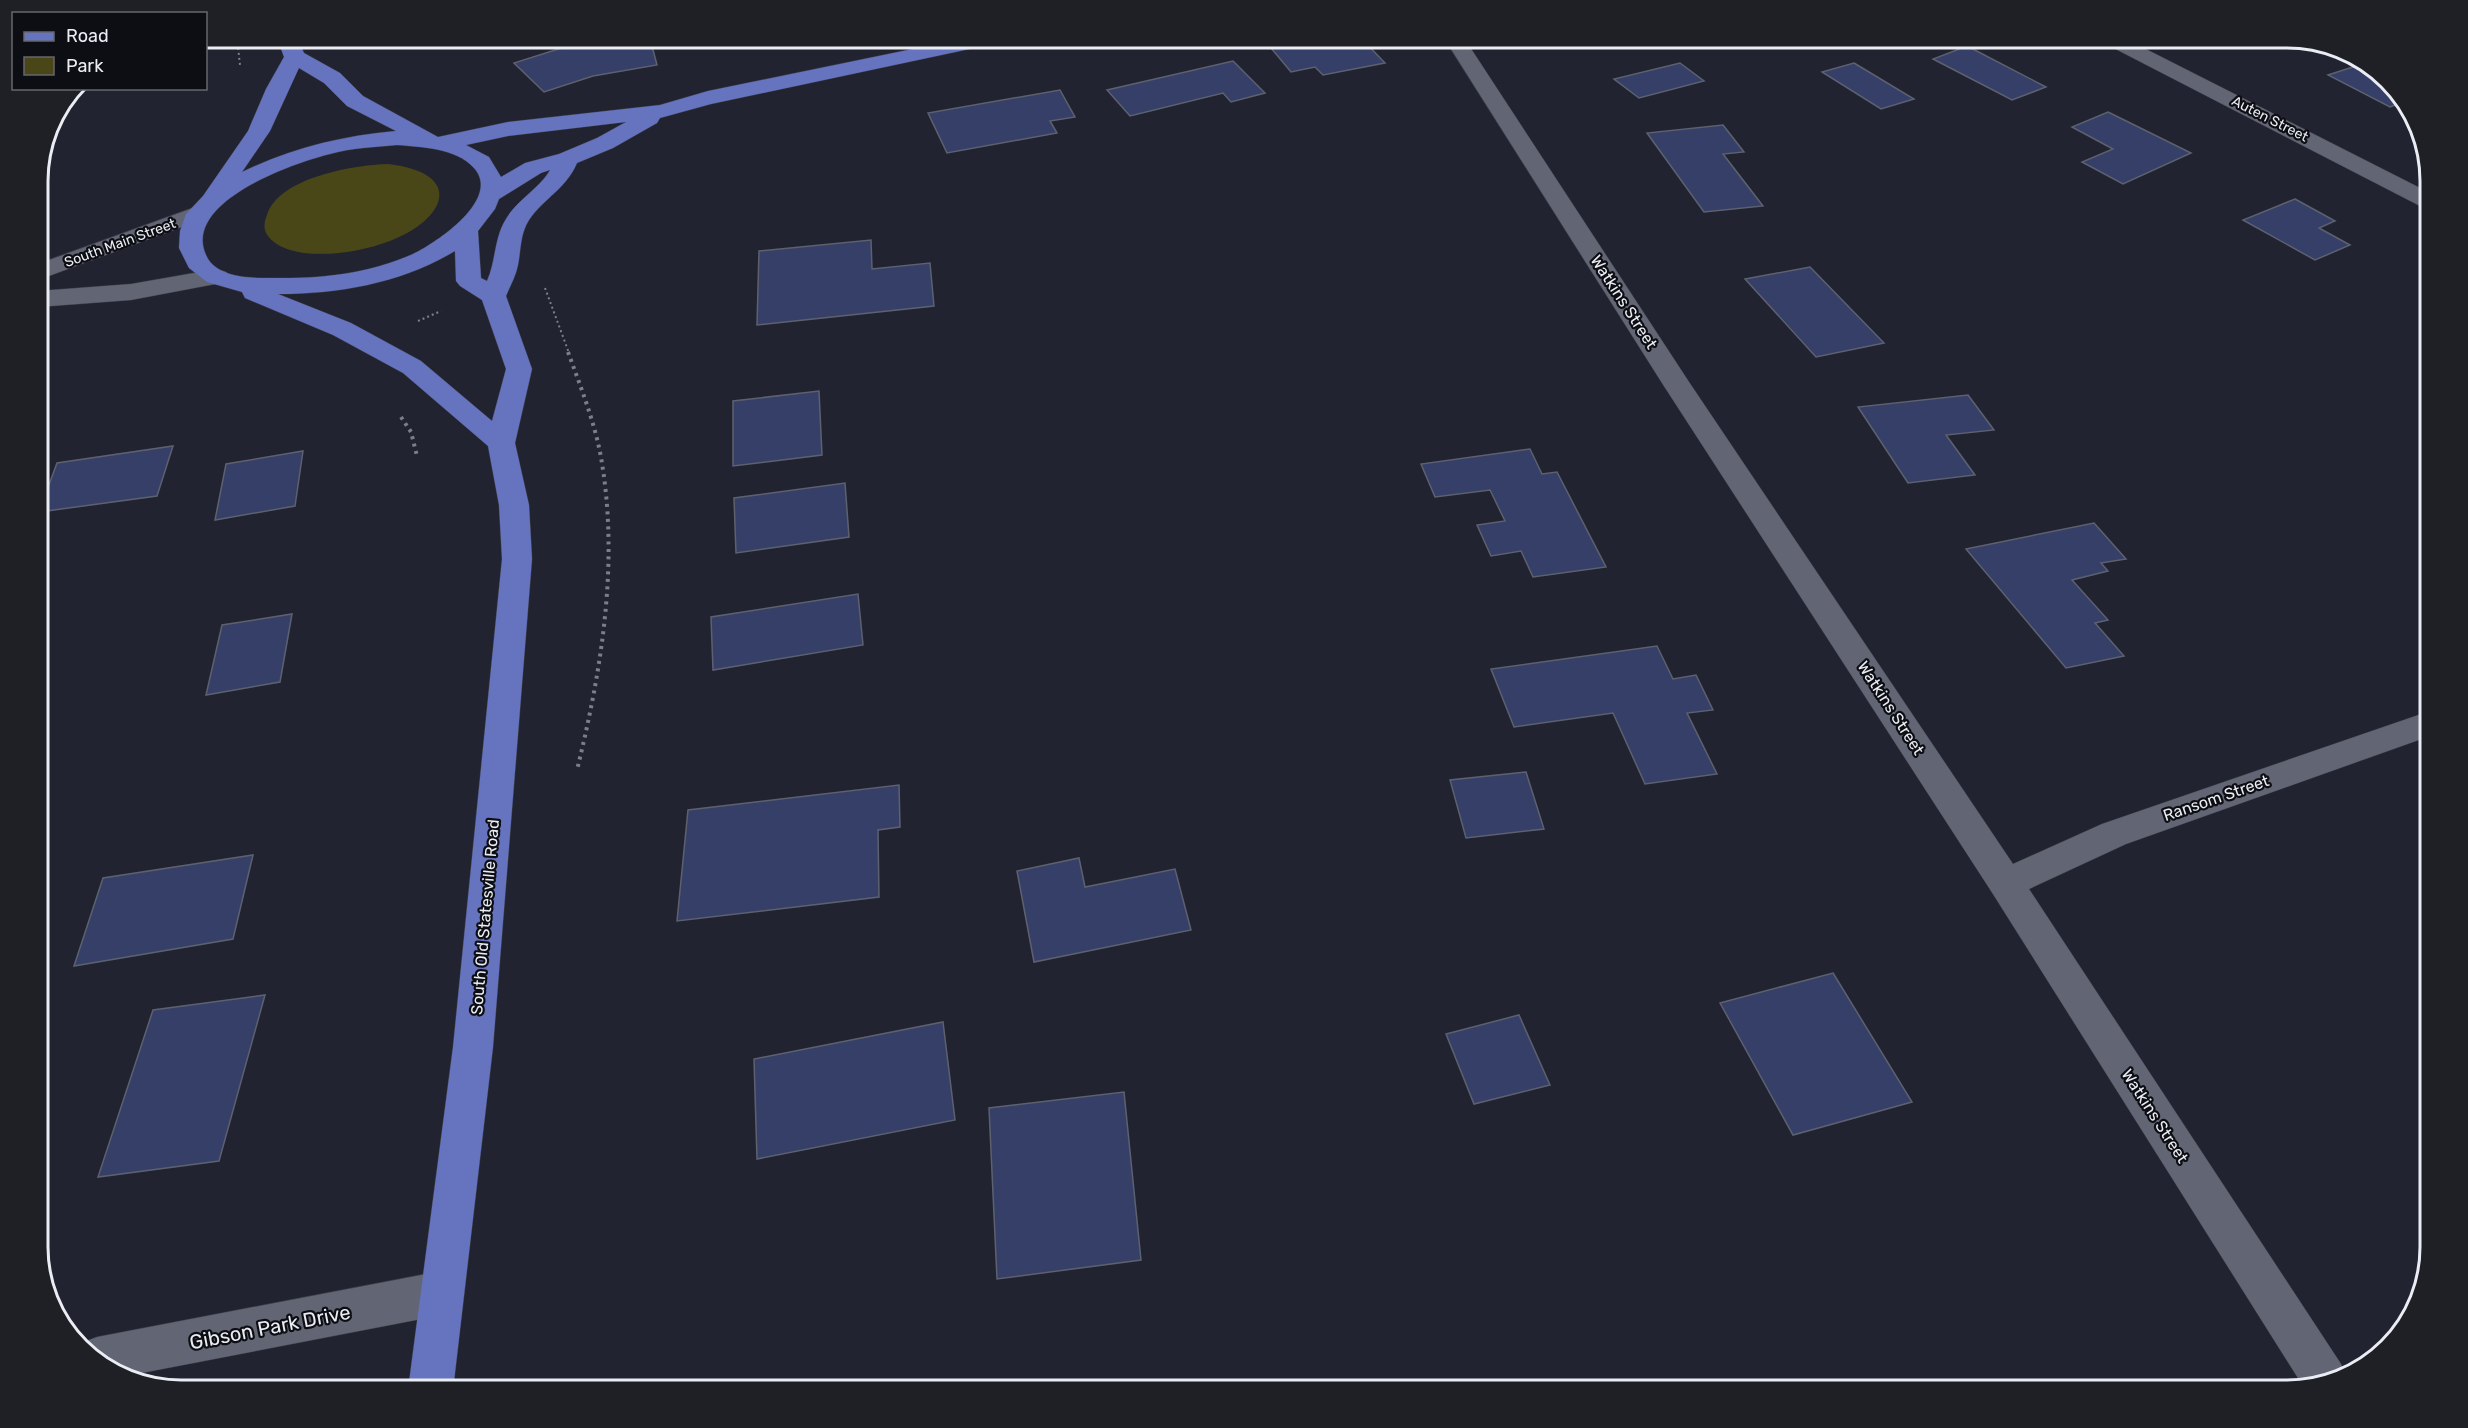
<svg xmlns="http://www.w3.org/2000/svg" width="2468" height="1428" viewBox="0 0 2468 1428" font-family="Rubik,sans-serif">
<style>
.green{fill:#494718}
.building{fill:#363f67;stroke:#5d616f;stroke-width:1.5}
.lines{fill:none;stroke-linecap:round;stroke-linejoin:round}
.minor-casing{stroke:#3c3e49;stroke-width:1}
.major-casing{stroke:#3c3e49;stroke-width:1}
.path-far1{stroke:#7c7f89;stroke-width:2;stroke-dasharray:2 3;stroke-linecap:butt}
.path{stroke:#7c7f89;stroke-width:4;stroke-dasharray:3 4.5;stroke-linecap:butt}
.minor{fill:#626573;fill-rule:evenodd}
.major{fill:#6673be;fill-rule:evenodd}
.labels{text-anchor:middle;dominant-baseline:central;stroke-width:4.5;stroke-linejoin:round;paint-order:stroke}
.far-street-label{font-size:14px;fill:#ebedf5;stroke:#0c0e13}
.street-label{font-size:16px;fill:#ebedf5;stroke:#0c0e13}
.near-street-label{font-size:20px;fill:#ebedf5;stroke:#0c0e13}
.rim{fill:none;stroke:#ebedf5;stroke-width:3}
</style>
<rect width="100%" height="100%" fill="#212430"/>
<path class="green" d="M 388,164 C 465,173 447,219 390,241 C 363,251 333,256 304,253 C 292,251 276,247 268,236 C 263,229 264,222 267,215 C 279,177 355,165 388,164 Z"/>
<g class="building">
<polygon points="616,38 650,38 657,65 593,76 544,92 514,63 574,44"/>
<polygon points="1286,38 1361,38 1385,63 1323,75 1315,67 1291,72 1271,48 1292,44"/>
<polygon points="1967,46 2046,87 2012,100 1933,59"/>
<polygon points="1233,61 1265,93 1231,102 1223,93 1130,116 1107,90"/>
<polygon points="1680,63 1704,81 1639,98 1614,79"/>
<polygon points="1854,63 1914,99 1881,109 1822,72"/>
<polygon points="2365,63 2404,102 2390,107 2328,75"/>
<polygon points="1060,90 1075,117 1050,121 1057,133 947,153 928,113"/>
<polygon points="2108,112 2191,153 2123,184 2082,162 2113,149 2072,127"/>
<polygon points="1723,125 1744,152 1723,154 1763,206 1704,212 1647,133"/>
<polygon points="2295,199 2335,221 2319,228 2350,245 2315,260 2243,220"/>
<polygon points="871,240 872,269 930,263 934,306 757,325 759,251"/>
<polygon points="1810,267 1884,343 1816,357 1745,279"/>
<polygon points="819,391 822,455 733,466 733,401"/>
<polygon points="1968,395 1994,430 1946,435 1975,475 1908,483 1858,407"/>
<polygon points="173,446 157,496 39,512 57,463"/>
<polygon points="1530,449 1542,474 1557,472 1606,567 1533,577 1521,551 1491,556 1477,525 1505,521 1490,490 1435,497 1421,464"/>
<polygon points="303,451 295,506 215,520 226,464"/>
<polygon points="845,483 849,537 736,553 734,498"/>
<polygon points="2094,523 2126,559 2101,563 2108,571 2072,580 2108,620 2095,623 2124,656 2066,668 1966,549"/>
<polygon points="858,594 863,645 713,670 711,617"/>
<polygon points="292,614 280,682 206,695 222,625"/>
<polygon points="1657,646 1673,679 1696,675 1713,710 1687,713 1717,774 1645,784 1613,713 1514,727 1491,669"/>
<polygon points="1526,772 1544,829 1466,838 1450,780"/>
<polygon points="899,785 900,827 878,830 879,897 677,921 688,810"/>
<polygon points="253,855 233,939 74,966 103,878"/>
<polygon points="1079,858 1085,887 1175,869 1191,930 1034,962 1017,871"/>
<polygon points="1833,973 1912,1102 1793,1135 1720,1003"/>
<polygon points="265,995 219,1161 98,1177 153,1010"/>
<polygon points="1519,1015 1550,1085 1474,1104 1446,1034"/>
<polygon points="943,1022 955,1120 757,1159 754,1059"/>
<polygon points="1124,1092 1141,1260 997,1279 989,1108"/>
</g>
<g class="lines">
<g class="minor-casing">
<g id="minor">
<polygon points="1444,38 1464,38 1689,382 2013,864 2102,824 2430,711 2430,736 2126,844 2029,889 2341,1364 2345,1375 2303,1386 1993,894 1662,383"/>
<polygon points="2099,38 2124,38 2430,193 2430,209 2422,207 2102,42"/>
<polygon points="201,205 209,207 213,212 209,217 38,280 38,264"/>
<polygon points="217,269 226,272 230,277 226,282 131,300 38,307 38,291 131,284"/>
<polygon points="442,1271 457,1278 464,1293 457,1308 442,1315 126,1376 110,1371 81,1343 97,1337"/>
</g>
</g>
<g class="major-casing">
<path id="major" d="M 277,38 L 297,38 L 304,53 L 340,73 L 363,96 L 438,137 L 508,122 L 660,105 L 708,91 L 966,38 L 1003,38 L 1000,42 L 993,44 L 711,104 L 660,118 L 657,123 L 613,148 L 577,163 C 566,189 544,198 529,220 C 520,234 521,250 518,265 C 516,276 510,286 506,296 L 532,369 L 515,443 L 529,505 L 532,559 L 493,1047 L 453,1390 L 408,1390 L 453,1047 L 502,559 L 499,505 L 488,446 L 403,373 L 333,335 L 245,298 L 242,292 L 207,282 L 189,268 L 179,248 L 180,231 L 186,214 L 203,196 L 248,131 L 266,89 L 284,57 ZM 299,68 L 324,83 L 347,106 L 396,131 C 341,136 292,148 242,172 L 270,131 ZM 626,122 L 597,138 L 559,154 L 525,163 L 501,177 L 489,157 L 466,145 L 508,136 ZM 397,145 C 422,147 456,148 474,168 C 502,199 436,243 413,254 C 368,274 320,279 271,278 C 250,278 216,278 206,255 C 182,202 293,163 330,154 C 351,148 375,147 397,145 ZM 550,170 C 541,187 517,200 506,219 C 494,238 496,261 487,281 L 481,278 L 478,231 L 495,209 L 499,199 L 541,173 ZM 455,251 L 456,281 L 460,286 L 482,300 L 506,369 L 492,421 L 421,361 L 351,323 L 278,294 C 339,294 402,283 455,251 Z"/>
</g>
<g class="path-far1">
<polyline points="237,38 240,65"/>
<polyline points="545,288 569,353"/>
<polyline points="418,321 441,311"/>
</g>
<g class="path">
<path d="M 568,352 C 580,385 593,418 600,452 C 620,558 602,668 577,770"/>
<polyline points="401,417 411,432 417,456"/>
</g>
<use href="#minor" class="minor"/>
<use href="#major" class="major"/>
</g>
<g class="labels">
<g class="far-street-label">
<text transform="translate(2270 119) rotate(27)">Auten Street</text>
<text transform="translate(120 243) rotate(-20)">South Main Street</text>
</g>
<g class="street-label">
<text transform="translate(1624 302) rotate(57)">Watkins Street</text>
<text transform="translate(1891 708) rotate(57)">Watkins Street</text>
<text transform="translate(2216 798) rotate(-19)">Ransom Street</text>
<text transform="translate(485 917) rotate(-85)">South Old Statesville Road</text>
<text transform="translate(2155 1116) rotate(57)">Watkins Street</text>
</g>
<g class="near-street-label">
<text transform="translate(270 1327) rotate(-11)">Gibson Park Drive</text>
</g>
</g>
<path d="M0 0H2468V1428H0ZM181 48H2287A133 133 0 0 1 2420 181V1247A133 133 0 0 1 2287 1380H181A133 133 0 0 1 48 1247V181A133 133 0 0 1 181 48Z" fill="#1e2025" fill-rule="evenodd"/>
<path class="rim" d="M181 48H2287A133 133 0 0 1 2420 181V1247A133 133 0 0 1 2287 1380H181A133 133 0 0 1 48 1247V181A133 133 0 0 1 181 48Z"/>
<rect x="12" y="12" width="195" height="78" fill="#0c0e13" stroke="#65676d" stroke-width="1.5"/>
<rect x="24" y="32" width="30" height="9" fill="#6673be" stroke="#65676d" stroke-width="1.5"/>
<text x="66" y="42" font-size="18" fill="#ebedf5">Road</text>
<rect x="24" y="57" width="30" height="18" fill="#494718" stroke="#65676d" stroke-width="1.5"/>
<text x="66" y="72" font-size="18" fill="#ebedf5">Park</text>
</svg>
